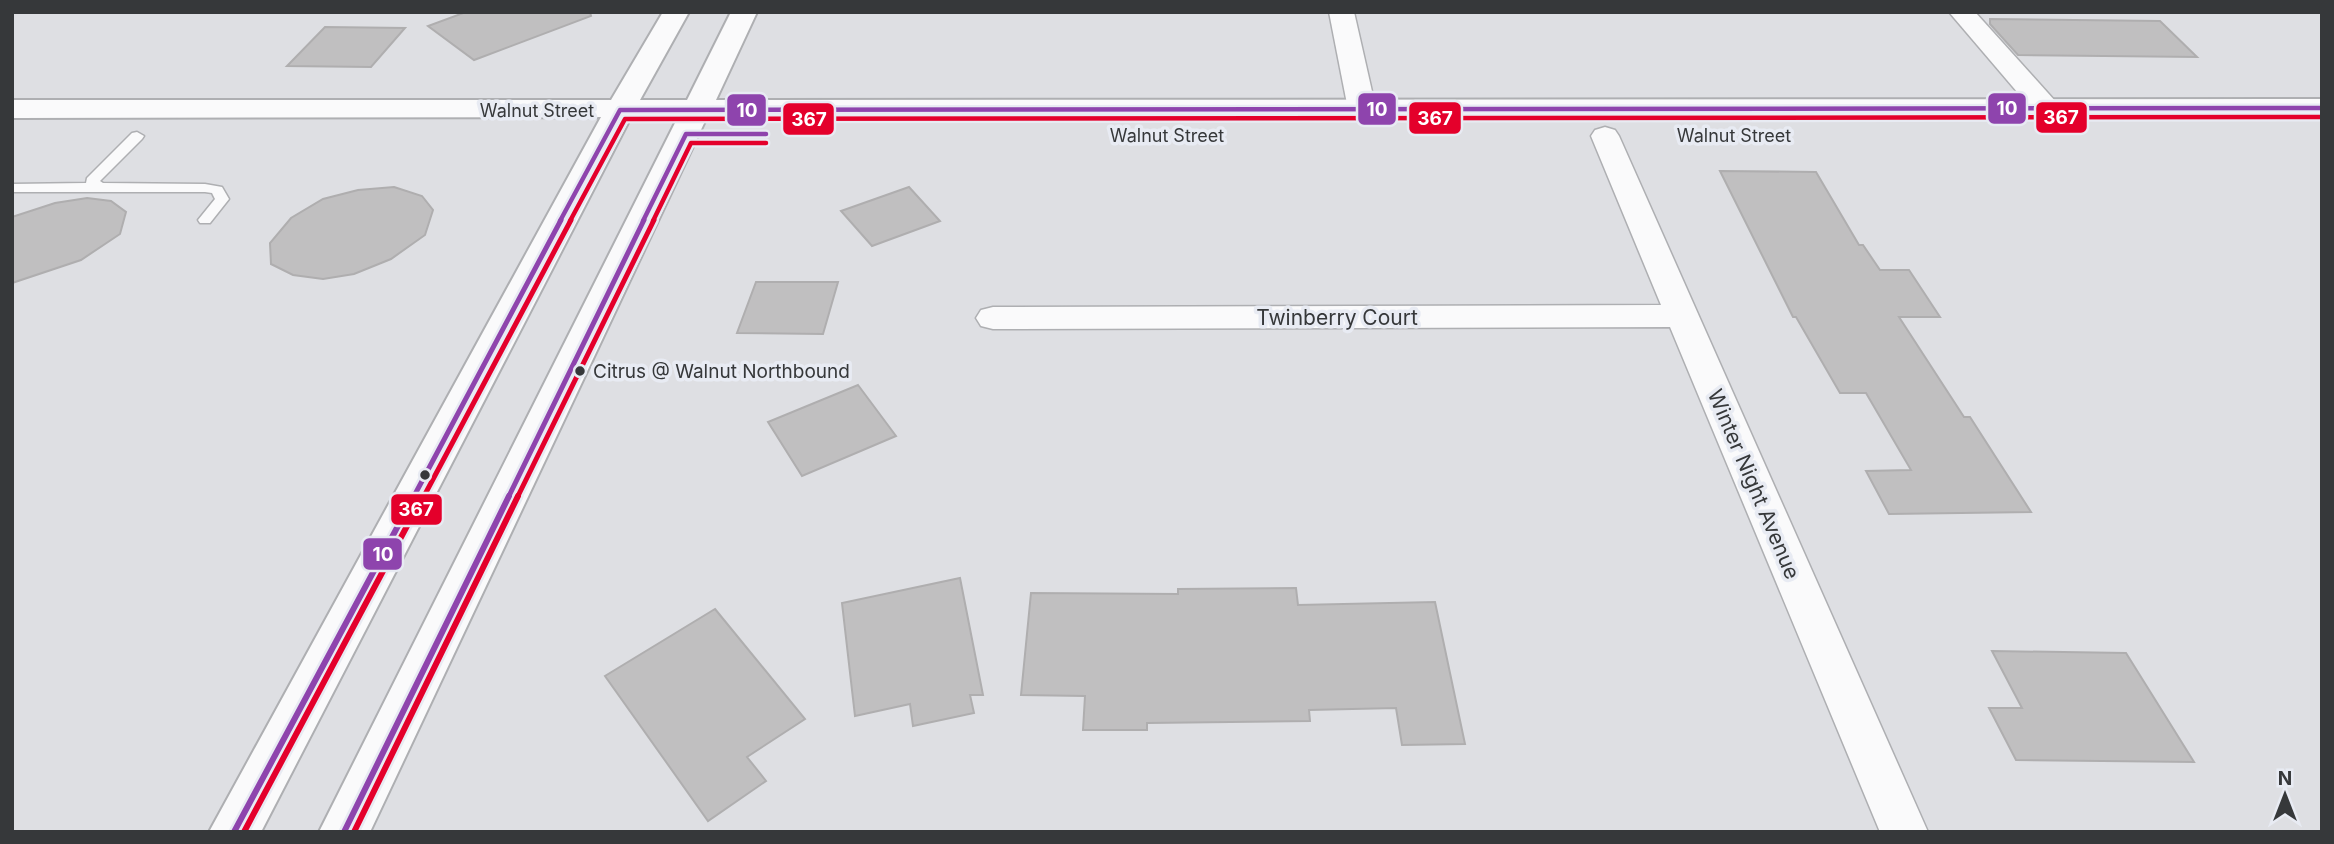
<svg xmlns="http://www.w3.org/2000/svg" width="2334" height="844" viewBox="0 0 2334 844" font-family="Inter,sans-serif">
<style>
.building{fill:#c0bfc0;stroke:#afaeaf;stroke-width:2}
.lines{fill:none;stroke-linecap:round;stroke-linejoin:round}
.lane-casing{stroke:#aeafb2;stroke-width:3}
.street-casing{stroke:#aeafb2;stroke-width:3}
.secondary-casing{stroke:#aeafb2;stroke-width:4}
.lane{fill:#fafafb;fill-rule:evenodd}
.street{fill:#fafafb;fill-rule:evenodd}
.secondary{fill:#fafafb;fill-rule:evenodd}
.bus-1-far2-casing{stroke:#e8ebf3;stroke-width:9}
.bus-1-far1-casing{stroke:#e8ebf3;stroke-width:10}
.bus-1-casing{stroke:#e8ebf3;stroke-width:11}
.bus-2-far2-casing{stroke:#e8ebf3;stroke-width:9}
.bus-2-far1-casing{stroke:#e8ebf3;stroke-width:10}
.bus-2-casing{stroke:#e8ebf3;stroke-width:11}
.bus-1-far2{stroke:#8e44ad;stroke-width:4.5}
.bus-1-far1{stroke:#8e44ad;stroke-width:5}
.bus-1{stroke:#8e44ad;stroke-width:6}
.bus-2-far2{stroke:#e4002b;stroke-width:4.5}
.bus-2-far1{stroke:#e4002b;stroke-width:5}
.bus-2{stroke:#e4002b;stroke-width:6}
.bus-dot{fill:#36383a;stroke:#e8ebf3;stroke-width:2.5}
.labels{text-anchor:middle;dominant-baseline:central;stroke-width:7;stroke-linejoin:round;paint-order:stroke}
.far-street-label{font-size:18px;fill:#36383a;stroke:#e8ebf3}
.bus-label{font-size:19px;fill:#36383a;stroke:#e8ebf3;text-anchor:start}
.street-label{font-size:21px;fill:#36383a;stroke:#e8ebf3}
.line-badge{stroke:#e8ebf3;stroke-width:2.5}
.badge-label{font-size:19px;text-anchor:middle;font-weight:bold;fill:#fff}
</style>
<rect width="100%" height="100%" fill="#dedfe3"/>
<g class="building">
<polygon points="466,12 590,12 591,16 474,60 428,26"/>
<polygon points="1990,19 2160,21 2197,57 2018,55 1990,24"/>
<polygon points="325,27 405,28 371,67 287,66"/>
<polygon points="1720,171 1816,172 1859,245 1863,245 1880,270 1909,270 1940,317 1899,317 1964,417 1970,417 2031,512 1889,514 1866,471 1911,470 1866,393 1840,393 1796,317 1793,317"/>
<polygon points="394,187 422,196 433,210 425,235 391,259 354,274 323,279 293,275 271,264 270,243 291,218 323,199 358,190"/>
<polygon points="909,187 940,221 872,246 841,211"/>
<polygon points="87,198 111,201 126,212 120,234 81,260 12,283 12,217 55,203"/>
<polygon points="756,282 838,282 823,334 737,333"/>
<polygon points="858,385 896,436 802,476 768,422"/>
<polygon points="960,578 983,695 970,695 974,713 913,726 910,704 855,716 842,603"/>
<polygon points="1296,588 1298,605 1435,602 1465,744 1402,745 1396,708 1309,710 1310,721 1147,723 1147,730 1083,730 1085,696 1021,695 1031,593 1178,594 1178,589"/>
<polygon points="715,609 805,719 747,757 766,781 708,821 605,676"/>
<polygon points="1992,651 2126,653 2194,762 2016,760 1989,708 2022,708"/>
</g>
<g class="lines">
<g class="lane-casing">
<polygon id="lane" points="137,132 144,136 142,139 100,181 103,183 205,184 222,187 229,199 210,223 200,223 198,220 215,199 212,193 205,192 12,192 12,184 86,183 87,178 132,133"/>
</g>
<g class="street-casing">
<g id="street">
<polygon points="1329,12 1354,12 1376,109 1372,115 1362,117 1352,115 1348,109"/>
<polygon points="1949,12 1975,12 2056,102 2060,108 2056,114 2046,116 2036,114"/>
<polygon points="1605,127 1615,130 1619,136 1928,832 1880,832 1670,327 993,329 981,326 976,318 981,310 993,307 1661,305 1591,136 1595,130"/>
</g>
</g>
<g class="secondary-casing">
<polygon id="secondary" points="663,12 689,12 640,100 687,100 731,12 757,12 716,100 2322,99 2322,117 707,117 370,832 319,832 678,117 631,117 261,832 209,832 601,117 12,118 12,100 611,100"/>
</g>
<use href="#lane" class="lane"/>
<use href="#street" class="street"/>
<use href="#secondary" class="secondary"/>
<g class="bus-1-far2-casing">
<g id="bus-1-far2">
<polyline points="560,221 620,110 2322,108"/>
<polyline points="643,221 686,134 766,134"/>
</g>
</g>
<g class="bus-1-far1-casing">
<g id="bus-1-far1">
<polyline points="413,498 561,220"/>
<polyline points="508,498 644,220"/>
</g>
</g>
<g class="bus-1-casing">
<g id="bus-1">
<polyline points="234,832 414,496"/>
<polyline points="344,832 509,496"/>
</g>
</g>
<g class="bus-2-far2-casing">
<g id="bus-2-far2">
<polyline points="570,221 625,119 2322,117"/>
<polyline points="653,221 691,143 766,143"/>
</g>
</g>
<g class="bus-2-far1-casing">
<g id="bus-2-far1">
<polyline points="423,498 571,220"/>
<polyline points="517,498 654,220"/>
</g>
</g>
<g class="bus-2-casing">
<g id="bus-2">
<polyline points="244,832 423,496"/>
<polyline points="354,832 518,496"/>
</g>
</g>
<use href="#bus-1-far2" class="bus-1-far2"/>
<use href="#bus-1-far1" class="bus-1-far1"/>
<use href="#bus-1" class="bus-1"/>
<use href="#bus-2-far2" class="bus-2-far2"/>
<use href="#bus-2-far1" class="bus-2-far1"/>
<use href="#bus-2" class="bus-2"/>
</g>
<g class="bus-dot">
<circle cx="580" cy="371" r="6"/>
<circle cx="425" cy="475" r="6"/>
</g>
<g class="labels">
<g class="far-street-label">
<text x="537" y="110">Walnut Street</text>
<text x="1167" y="135">Walnut Street</text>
<text x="1734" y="135">Walnut Street</text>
</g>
<g class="bus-label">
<text x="593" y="371">Citrus @ Walnut Northbound</text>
</g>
<g class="street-label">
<text x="1337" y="317">Twinberry Court</text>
<text transform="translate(1754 484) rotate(67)">Winter Night Avenue</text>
</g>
</g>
<g class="line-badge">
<rect x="1987" y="92" width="40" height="33" rx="7" fill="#8e44ad"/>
<rect x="1357" y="92" width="40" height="34" rx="7" fill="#8e44ad"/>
<rect x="726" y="93" width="41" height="34" rx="7" fill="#8e44ad"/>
<rect x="2035" y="101" width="53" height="33" rx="7" fill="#e4002b"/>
<rect x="1408" y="101" width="54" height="34" rx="7" fill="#e4002b"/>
<rect x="782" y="102" width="53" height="34" rx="7" fill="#e4002b"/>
<rect x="390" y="493" width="53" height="33" rx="7" fill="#e4002b"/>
<rect x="362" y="537" width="41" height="34" rx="7" fill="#8e44ad"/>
</g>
<g class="badge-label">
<text x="2007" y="115">10</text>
<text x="1377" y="116">10</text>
<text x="747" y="117">10</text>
<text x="2061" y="124">367</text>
<text x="1435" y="125">367</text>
<text x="809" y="126">367</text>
<text x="416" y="516">367</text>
<text x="383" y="561">10</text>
</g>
<rect width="2334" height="844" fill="none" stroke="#36383a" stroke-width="28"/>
<g transform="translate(2285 795)" stroke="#e8ebf3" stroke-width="5" paint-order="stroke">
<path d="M0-5L12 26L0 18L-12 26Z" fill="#36383a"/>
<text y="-10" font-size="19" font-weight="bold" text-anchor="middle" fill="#36383a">N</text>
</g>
</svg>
